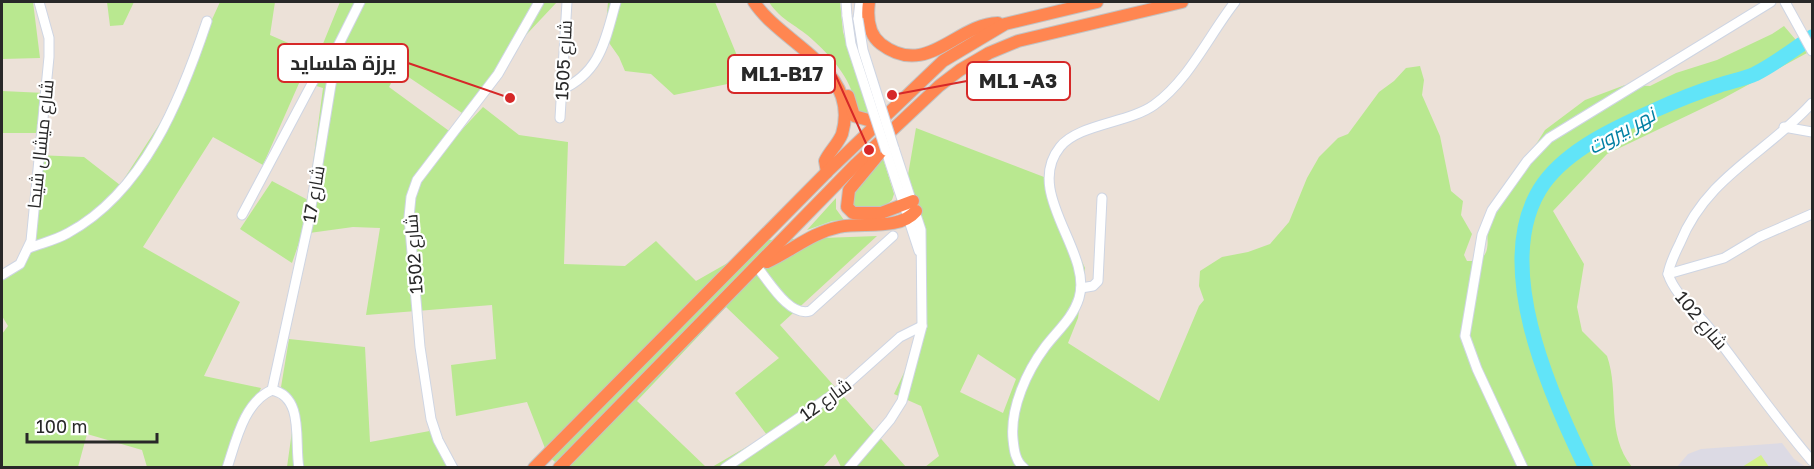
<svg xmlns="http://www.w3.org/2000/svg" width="1814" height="469" viewBox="0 0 1814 469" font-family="'Golos Text',Cairo,sans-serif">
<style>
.industrial{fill:#dcdae4}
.green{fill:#b9e890;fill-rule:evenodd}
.pitch{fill:#d3f18a}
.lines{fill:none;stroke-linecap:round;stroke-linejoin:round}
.river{stroke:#61e4f8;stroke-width:15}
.minor-casing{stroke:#ced5e3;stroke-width:11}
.highway-casing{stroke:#c3c3c3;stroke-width:14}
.minor{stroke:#fff;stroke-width:9}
.highway{stroke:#ff8651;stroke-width:12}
.minor-bridge-casing{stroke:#ced5e3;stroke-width:11;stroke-linecap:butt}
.minor-bridge{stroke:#fff;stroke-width:9}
.labels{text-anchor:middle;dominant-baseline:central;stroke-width:4.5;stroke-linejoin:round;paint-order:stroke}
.street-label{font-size:18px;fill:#282828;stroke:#fff}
.water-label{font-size:20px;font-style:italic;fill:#0280a3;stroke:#fff}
.leader{fill:none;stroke:#d62828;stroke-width:2}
.callout-dot{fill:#d62828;stroke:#fff;stroke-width:2}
.callout{fill:#fff;stroke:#d62828;stroke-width:2}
.callout-label{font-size:20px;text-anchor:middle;font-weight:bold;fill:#282828}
</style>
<rect width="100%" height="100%" fill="#ece1d8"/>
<polygon class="industrial" points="1782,443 1794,459 1806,467 1676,468 1688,454 1701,449"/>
<g class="green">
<polygon points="2,2 33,2 40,58 2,59"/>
<polygon points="107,2 134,2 123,25 110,26"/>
<polygon points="220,2 275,2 270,35 318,56 340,2 557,2 526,35 465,115 398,70 389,87 456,136 483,107 519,135 568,142 564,264 625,266 656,241 696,281 768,240 877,236 780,325 906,467 841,467 835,454 823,467 712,467 767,435 735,393 779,358 726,307 637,401 706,467 561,467 548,456 527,402 456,416 451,365 496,359 492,305 366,315 380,228 353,227 302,234 292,263 240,229 272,181 308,200 323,88 300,81 263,165 213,137 143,247 240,302 204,376 261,388 224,467 147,467 142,450 87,434 78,467 2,468 2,334 8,326 2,316 2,269 13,265 27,247 36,155 84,157 120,185 175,100"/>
<polygon points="608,2 715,2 747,80 674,95 651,74 625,71 619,57 605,37"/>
<path d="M 769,2 L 840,2 L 843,32 L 869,115 L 860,114 L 857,110 C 853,82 834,59 814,41 C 799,26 781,21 769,2 Z"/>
<path d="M 1784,26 L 1807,53 L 1722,99 L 1607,154 L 1553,211 L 1584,264 L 1577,307 L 1582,331 L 1607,356 C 1620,393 1605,433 1632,467 L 925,467 L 939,456 L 921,406 L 894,394 L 909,362 L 918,328 L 921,278 L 908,175 L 916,128 L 1044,177 L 1085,268 L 1078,318 L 1068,343 L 1159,401 L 1199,306 L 1204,300 L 1199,286 L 1200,271 L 1222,257 L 1248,252 L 1270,244 L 1289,222 L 1307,178 L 1319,157 L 1338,138 L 1348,134 L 1379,92 L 1394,81 L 1406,68 L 1420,66 L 1424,80 L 1422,95 L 1440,136 L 1451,191 L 1463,201 L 1461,215 L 1472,234 L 1464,255 L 1467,261 C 1495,262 1486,239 1487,222 L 1545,130 L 1585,100 L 1625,85 L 1650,86 L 1676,73 L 1717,60 L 1772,34 ZM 978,354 L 1016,379 L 1003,413 L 960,392 Z"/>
<polygon points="2,91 45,93 39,133 2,133"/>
<path d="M 883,158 L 894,194 L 892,200 C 882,210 864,211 852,205 L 852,193 Z"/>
<polygon points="836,198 836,209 844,220 832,221 807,230"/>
<polygon points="289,339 365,347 370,442 435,430 454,467 287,467 293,424 281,387"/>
</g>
<polygon class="pitch" points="1761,455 1769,467 1742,467"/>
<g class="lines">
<path class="river" d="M 1586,468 C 1550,394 1489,260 1544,183 C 1569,149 1615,128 1653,111 C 1675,101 1697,92 1720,85 C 1732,81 1744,79 1755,74 C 1775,64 1794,49 1812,37"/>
<g class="minor-casing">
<g id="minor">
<polyline points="846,2 847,16"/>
<polyline points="1785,2 1812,51"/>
<polyline points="858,19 860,2"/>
<path d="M 561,90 C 601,72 605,40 616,2"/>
<path d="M 1812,103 C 1767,153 1707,176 1680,243 C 1675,253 1670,263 1668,274 C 1675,295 1696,311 1710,329 C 1744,373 1776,419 1812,461"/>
<polyline points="560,118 567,2"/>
<polyline points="1784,127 1812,132"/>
<polyline points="886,151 919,251"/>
<polyline points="242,215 316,76 335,50"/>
<path d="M 29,248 C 42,243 56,240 68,233 C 144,192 181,99 207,21"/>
<path d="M 757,267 C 769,281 789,317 810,311 L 893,236"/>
<polyline points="1668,274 1724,258 1759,237 1812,214"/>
<polyline points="2,275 20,264 31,241 49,57 49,38 39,2"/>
<polyline points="1081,288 1093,286 1098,281 1102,198"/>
<polyline points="272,390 308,225 337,48 360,2"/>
<path d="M 227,468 C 236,441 244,402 272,390 C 305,397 294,443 299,468"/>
<polyline points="453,468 438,440 431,419 420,347 409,217 411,197 417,180 498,74 539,2"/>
<polyline points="725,468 844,387 900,337 922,326"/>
<polyline points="849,468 890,420 902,401 922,326 921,230 894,148"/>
<path d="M 1024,468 C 1015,461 1014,449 1013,439 C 1010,408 1027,371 1045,347 C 1057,331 1073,318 1079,298 C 1093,252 1023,193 1060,147 C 1078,124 1129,123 1154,105 C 1189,80 1209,35 1235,2"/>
<polyline points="1523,468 1477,369 1465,336 1482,235 1492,210 1527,161 1549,138 1771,2"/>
</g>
</g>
<g class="highway-casing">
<g id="highway">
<path d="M 754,2 C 782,45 861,69 842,134 C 838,144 829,152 825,161 L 827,172"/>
<path d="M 869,2 C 867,17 868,34 881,44 C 927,79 956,24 998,23"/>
<polyline points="848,96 854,116 868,120 882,118"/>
<polyline points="883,149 849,190 847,207 853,213 881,213 913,201"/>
<path d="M 767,262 C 793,250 811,233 839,227 C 863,222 899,231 916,211"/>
<polyline points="534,468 827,172 943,61 1005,24 1097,2"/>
<polyline points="559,468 856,164 939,86 960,70 989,53 1018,41 1182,2"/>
</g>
</g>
<use href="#minor" class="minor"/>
<use href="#highway" class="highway"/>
<g class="minor-bridge-casing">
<g id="minor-bridge">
<polyline points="847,16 851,44 886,151"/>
<polyline points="858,19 863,50 894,148"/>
</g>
</g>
<use href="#minor-bridge" class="minor-bridge"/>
</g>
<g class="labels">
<g class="street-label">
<text transform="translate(563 60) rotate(-87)">شارع 1505</text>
<text transform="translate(40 144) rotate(-84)">شارع ميشال شيحا</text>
<text transform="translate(313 194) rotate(-80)">شارع 17</text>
<text transform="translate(413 254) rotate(-94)">شارع 1502</text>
<text transform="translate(1702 320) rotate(50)">شارع 102</text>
<text transform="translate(825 399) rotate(-36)">شارع 12</text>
</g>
<g class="water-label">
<text transform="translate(1621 130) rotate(-29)">نهر بيروت</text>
</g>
</g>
<path class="leader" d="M510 98L408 63M869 150L835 74M892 95L967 81"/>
<g class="callout-dot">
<circle cx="510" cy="98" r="6"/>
<circle cx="869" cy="150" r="6"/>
<circle cx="892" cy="95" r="6"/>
</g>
<g class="callout">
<rect x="278" y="44" width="130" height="38" rx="6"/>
<rect x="728" y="55" width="107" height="38" rx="6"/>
<rect x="967" y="62" width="103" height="38" rx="6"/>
</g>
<g class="callout-label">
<text x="343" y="70">يرزة هلسايد</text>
<text x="782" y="81">ML1-B17</text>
<text x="1018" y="88">ML1 -A3</text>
</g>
<rect width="1814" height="469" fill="none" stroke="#282828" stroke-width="6"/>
<path d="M27 433v9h130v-9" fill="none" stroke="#282828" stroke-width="3"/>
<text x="36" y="433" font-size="18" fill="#282828" stroke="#ffffff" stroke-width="4.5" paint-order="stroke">100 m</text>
</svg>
